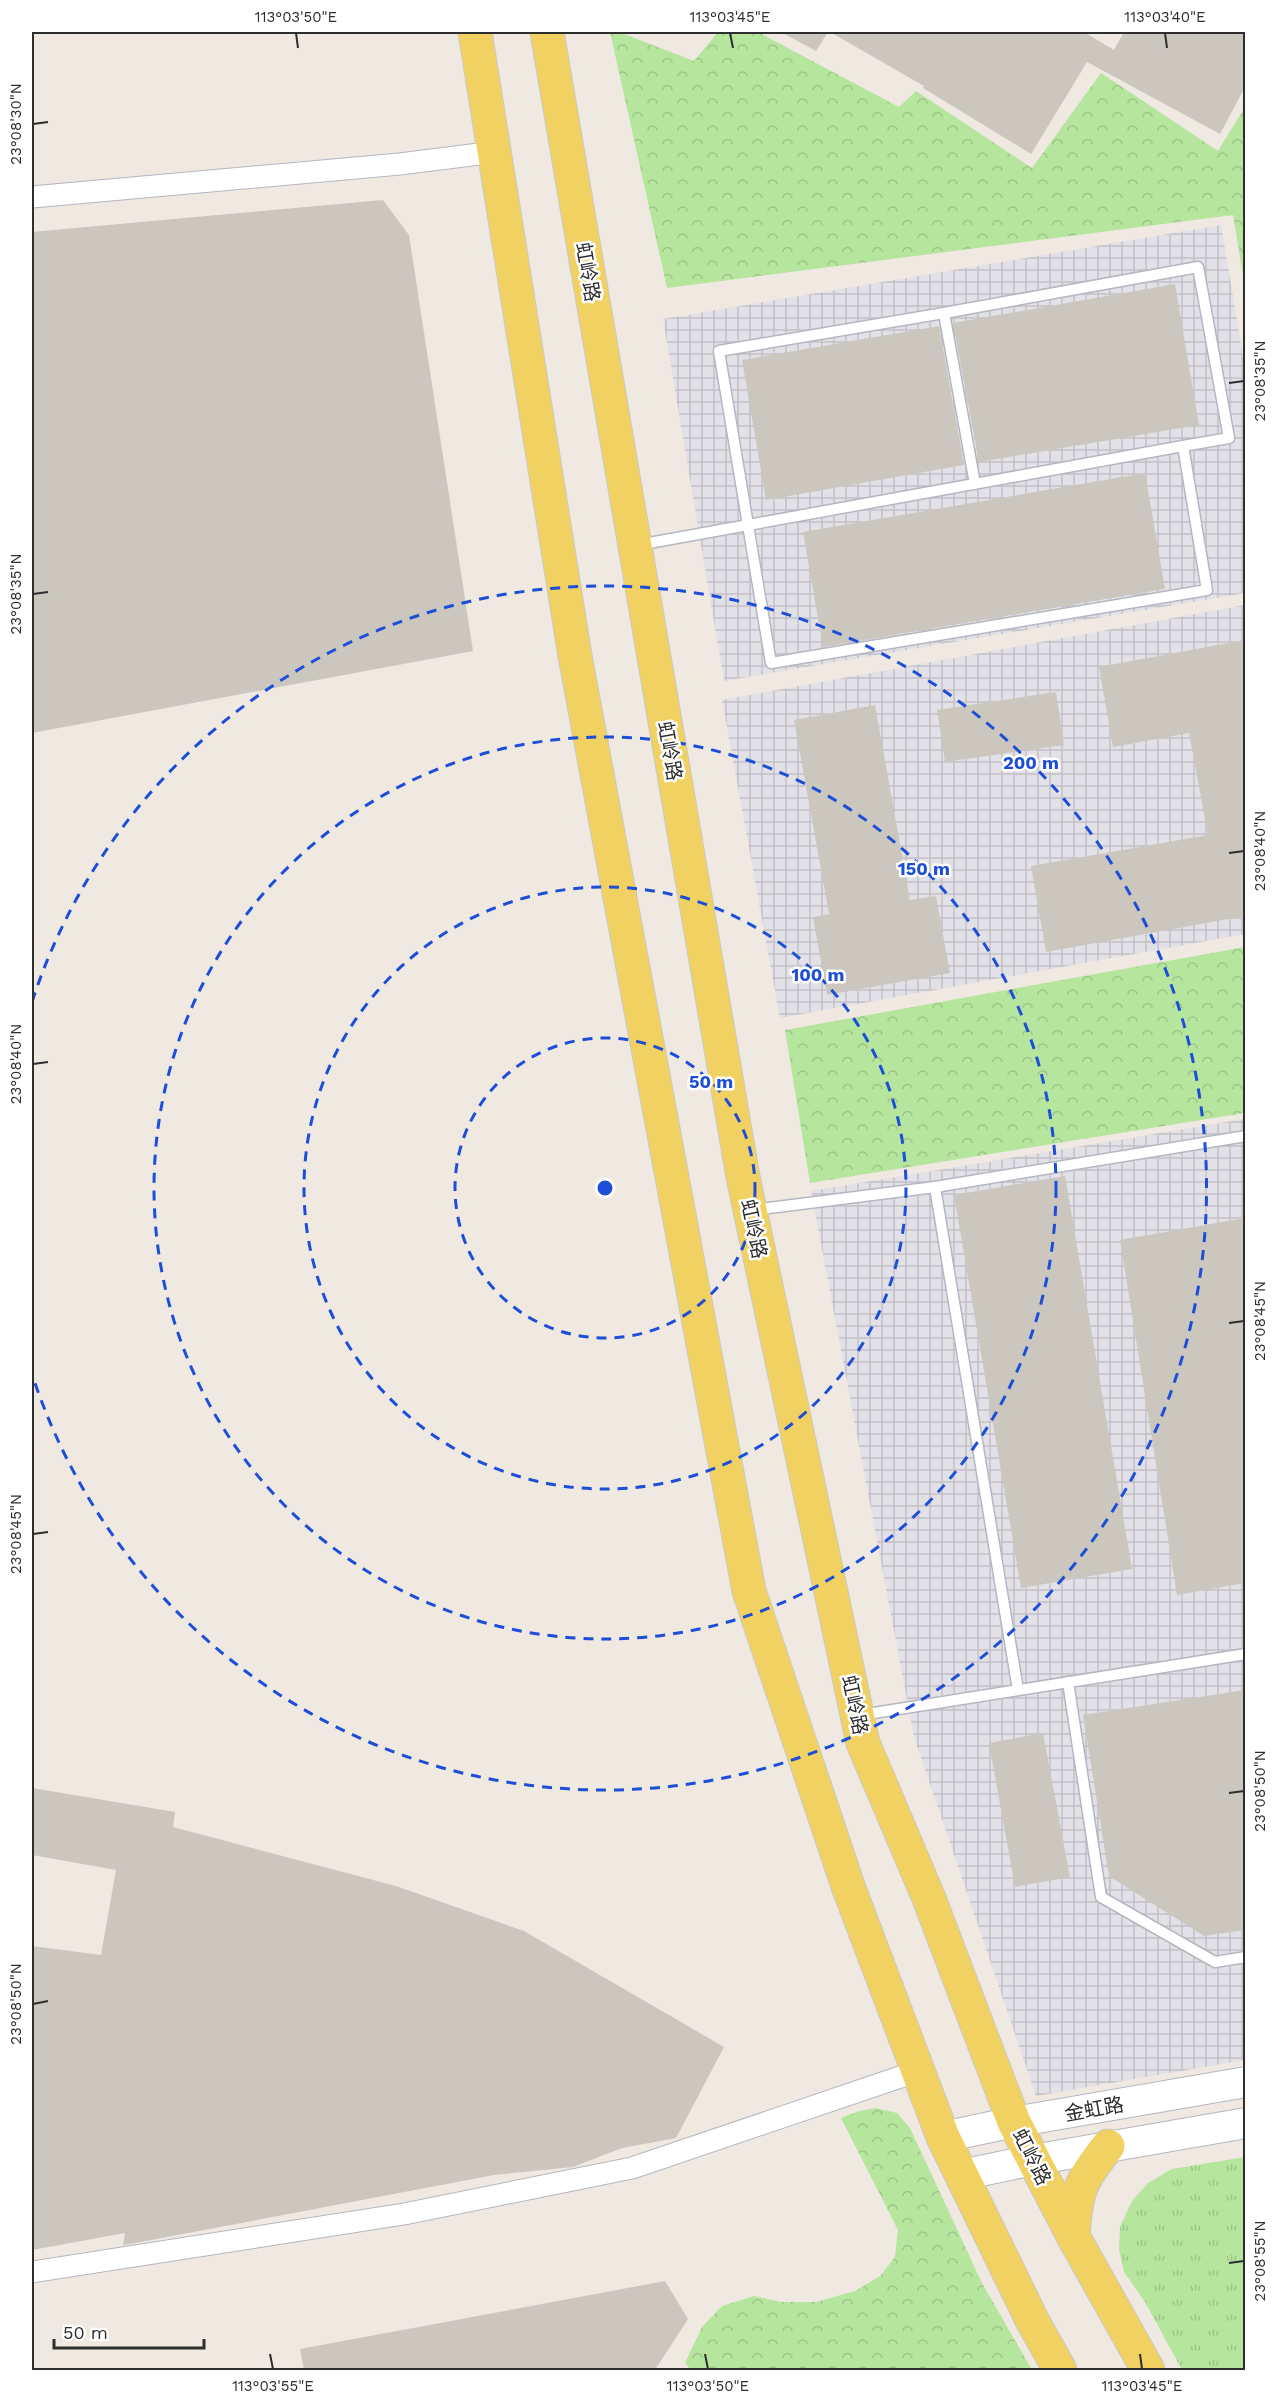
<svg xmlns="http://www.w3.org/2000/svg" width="1277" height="2402" viewBox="0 0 1277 2402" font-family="'Work Sans','Noto Sans SC',sans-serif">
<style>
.industrial{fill:url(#industrial-grid)}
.grass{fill:url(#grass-tufts)}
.forest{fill:url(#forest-crowns)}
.building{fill:#cbc7bf}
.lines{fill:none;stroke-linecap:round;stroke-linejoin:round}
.lane-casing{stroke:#b4b7c1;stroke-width:13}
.street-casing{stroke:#b4b7c1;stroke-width:23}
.secondary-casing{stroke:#b4b7c1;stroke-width:32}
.primary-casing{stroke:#c9c9c9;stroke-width:35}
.lane{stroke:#fff;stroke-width:10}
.street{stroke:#fff;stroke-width:21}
.secondary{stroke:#fff;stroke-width:30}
.primary{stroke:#f2d163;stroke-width:33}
.ticks{fill:none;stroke:#2e2e2e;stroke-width:2}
.ring{fill:none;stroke:#1d4ed8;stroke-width:3;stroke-dasharray:10 8}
.labels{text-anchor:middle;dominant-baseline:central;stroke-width:5;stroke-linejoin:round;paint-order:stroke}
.street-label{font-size:20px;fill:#2e2e2e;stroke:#fff}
.centre{fill:#1d4ed8;stroke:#fff;stroke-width:3}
.ring-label{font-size:18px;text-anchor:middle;font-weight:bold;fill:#1d4ed8;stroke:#fff;stroke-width:5;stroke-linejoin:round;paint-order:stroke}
.neatline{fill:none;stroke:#2e2e2e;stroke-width:2}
.ticks-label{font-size:15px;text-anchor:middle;fill:#2e2e2e}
</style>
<defs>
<pattern id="industrial-grid" width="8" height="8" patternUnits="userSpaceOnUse" patternTransform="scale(1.5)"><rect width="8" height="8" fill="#e3e1e8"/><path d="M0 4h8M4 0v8" fill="none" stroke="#c3c1c7"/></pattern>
<pattern id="grass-tufts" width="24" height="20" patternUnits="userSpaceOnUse" patternTransform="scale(1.5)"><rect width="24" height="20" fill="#b6e59e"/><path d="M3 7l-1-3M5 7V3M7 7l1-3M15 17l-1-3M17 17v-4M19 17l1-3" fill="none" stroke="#9dc588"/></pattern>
<pattern id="forest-crowns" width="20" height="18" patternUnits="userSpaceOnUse" patternTransform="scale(1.5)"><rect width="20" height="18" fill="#b6e59e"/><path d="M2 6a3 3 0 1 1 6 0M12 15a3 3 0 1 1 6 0" fill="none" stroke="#9dc588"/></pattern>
</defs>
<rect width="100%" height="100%" fill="#efe9e1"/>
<g class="industrial">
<polygon points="1221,225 1245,369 1245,593 724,681 663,319"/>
<polygon points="1245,605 1245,934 780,1018 722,700"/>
<polygon points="1245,1119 1245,2060 1036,2096 914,1737 811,1191"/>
</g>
<polygon class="grass" points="1245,2157 1245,2370 1182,2370 1145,2302 1124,2272 1119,2250 1120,2227 1132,2201 1148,2183 1172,2169"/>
<g class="forest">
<polygon points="610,32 619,32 694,61 718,32 758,32 899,107 916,91 1032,168 1101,73 1218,151 1245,107 1245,288 1233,215 667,288"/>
<polygon points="1245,947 1245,1113 810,1183 785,1030"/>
<polygon points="876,2108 897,2113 910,2128 982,2283 1032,2370 691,2370 685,2363 702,2327 722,2306 754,2296 781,2302 816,2302 855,2291 880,2276 895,2257 898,2230 841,2118 859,2111"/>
</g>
<g class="building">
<polygon points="781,32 828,32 816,51"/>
<polygon points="830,32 1084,32 1114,50 1124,32 1245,32 1245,87 1220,134 1087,62 1031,154 923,88 924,86"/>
<polygon points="383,200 409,235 473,651 32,733 32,232"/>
<polygon points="1175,284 1199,425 979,462 953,323"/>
<polygon points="939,326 964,465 766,500 742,360"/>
<polygon points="1145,473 1165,589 823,647 803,532"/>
<polygon points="1245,640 1245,916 1046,952 1031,866 1208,835 1189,733 1113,747 1099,667"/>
<polygon points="1056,692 1064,745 945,762 937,710"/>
<polygon points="875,705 910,900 936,896 950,973 827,995 813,917 829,914 794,720"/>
<polygon points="1065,1176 1132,1569 1021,1588 954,1195"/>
<polygon points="1245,1218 1245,1583 1177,1595 1120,1240"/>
<polygon points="1245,1690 1245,1930 1204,1936 1109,1876 1083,1715"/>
<polygon points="1043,1733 1070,1877 1015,1887 989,1743"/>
<polygon points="32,1788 175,1812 173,1827 396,1886 524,1931 724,2047 676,2138 622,2148 573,2167 494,2175 125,2245 123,2245 125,2233 32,2250 32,1946 101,1955 116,1870 32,1855"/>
<polygon points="665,2281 688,2319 655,2370 304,2370 300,2349"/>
</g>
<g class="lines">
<g class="lane-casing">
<g id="lane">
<polyline points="944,313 719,351 771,663 1207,590 1183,446"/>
<polyline points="638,545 1183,446 1229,438 1198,267 944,313 975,484"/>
<polyline points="753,1210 935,1187"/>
<polyline points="1068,1682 1101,1897 1215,1962 1246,1957"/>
<polyline points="1018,1690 935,1187 1246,1136"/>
<polyline points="861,1715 1246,1654"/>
</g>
</g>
<g class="street-casing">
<g id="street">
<polyline points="32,197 400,164 495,152"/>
<polyline points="32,2272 404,2214 632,2168 918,2071"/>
</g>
</g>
<g class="secondary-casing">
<g id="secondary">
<polyline points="943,2137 1014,2122 1246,2082"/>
<polyline points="961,2175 1033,2160 1246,2123"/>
</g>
</g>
<g class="primary-casing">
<g id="primary">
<polyline points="475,32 575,656 749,1591 848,1886 943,2137 1033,2322 1060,2370"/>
<polyline points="547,32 743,1177 863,1743 928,1896 1014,2122 1073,2236 1148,2370"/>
<path d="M 1073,2236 C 1076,2191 1080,2181 1108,2146"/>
</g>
</g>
<use href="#lane" class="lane"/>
<use href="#street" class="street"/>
<use href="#secondary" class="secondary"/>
<use href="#primary" class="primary"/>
</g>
<path class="ticks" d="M 296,33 L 298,48M 730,33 L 733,48M 1165,33 L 1167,48M 33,124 L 48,122M 1229,383 L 1244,381M 33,594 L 48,592M 1229,853 L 1244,851M 33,1064 L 48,1062M 1229,1323 L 1244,1321M 33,1534 L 48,1532M 1229,1793 L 1244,1791M 33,2004 L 48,2001M 1229,2263 L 1244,2261M 270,2354 L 273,2369M 705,2354 L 708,2369M 1140,2354 L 1142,2369"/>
<g class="ring">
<circle cx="605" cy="1188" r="150"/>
<circle cx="605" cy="1188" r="301"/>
<circle cx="605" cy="1188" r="451"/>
<path d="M32 1002A602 602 0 1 1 32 1374"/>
</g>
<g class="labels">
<g class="street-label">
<text transform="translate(588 272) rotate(80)">虹岭路</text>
<text transform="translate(670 751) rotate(80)">虹岭路</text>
<text transform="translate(754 1229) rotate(78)">虹岭路</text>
<text transform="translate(855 1705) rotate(78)">虹岭路</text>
<text transform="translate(1094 2109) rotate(-10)">金虹路</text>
<text transform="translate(1032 2157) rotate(63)">虹岭路</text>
</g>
</g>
<circle cx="605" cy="1188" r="9" class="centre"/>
<g class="ring-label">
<text x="1031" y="769">200 m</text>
<text x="924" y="875">150 m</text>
<text x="818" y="981">100 m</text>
<text x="711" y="1088">50 m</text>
</g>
<rect width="1277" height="2402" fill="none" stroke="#ffffff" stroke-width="66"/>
<path d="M54 2339v9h150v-9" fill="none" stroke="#2e2e2e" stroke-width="3"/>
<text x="63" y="2339" font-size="18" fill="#2e2e2e" stroke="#ffffff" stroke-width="4.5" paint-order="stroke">50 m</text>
<rect x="33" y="33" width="1211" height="2336" class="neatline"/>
<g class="ticks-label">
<text x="296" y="22">113°03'50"E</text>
<text x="730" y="22">113°03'45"E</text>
<text x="1165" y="22">113°03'40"E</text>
<text transform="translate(16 124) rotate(-90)" y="5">23°08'30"N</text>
<text transform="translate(1260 381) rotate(-90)" y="5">23°08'35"N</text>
<text transform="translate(16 594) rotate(-90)" y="5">23°08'35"N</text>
<text transform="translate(1260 851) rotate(-90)" y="5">23°08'40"N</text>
<text transform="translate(16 1064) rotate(-90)" y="5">23°08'40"N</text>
<text transform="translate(1260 1321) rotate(-90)" y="5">23°08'45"N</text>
<text transform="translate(16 1534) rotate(-90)" y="5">23°08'45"N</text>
<text transform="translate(1260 1791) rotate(-90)" y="5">23°08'50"N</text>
<text transform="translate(16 2004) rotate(-90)" y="5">23°08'50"N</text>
<text transform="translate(1260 2261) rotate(-90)" y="5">23°08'55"N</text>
<text x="273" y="2391">113°03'55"E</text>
<text x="708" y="2391">113°03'50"E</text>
<text x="1142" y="2391">113°03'45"E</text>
</g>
</svg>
